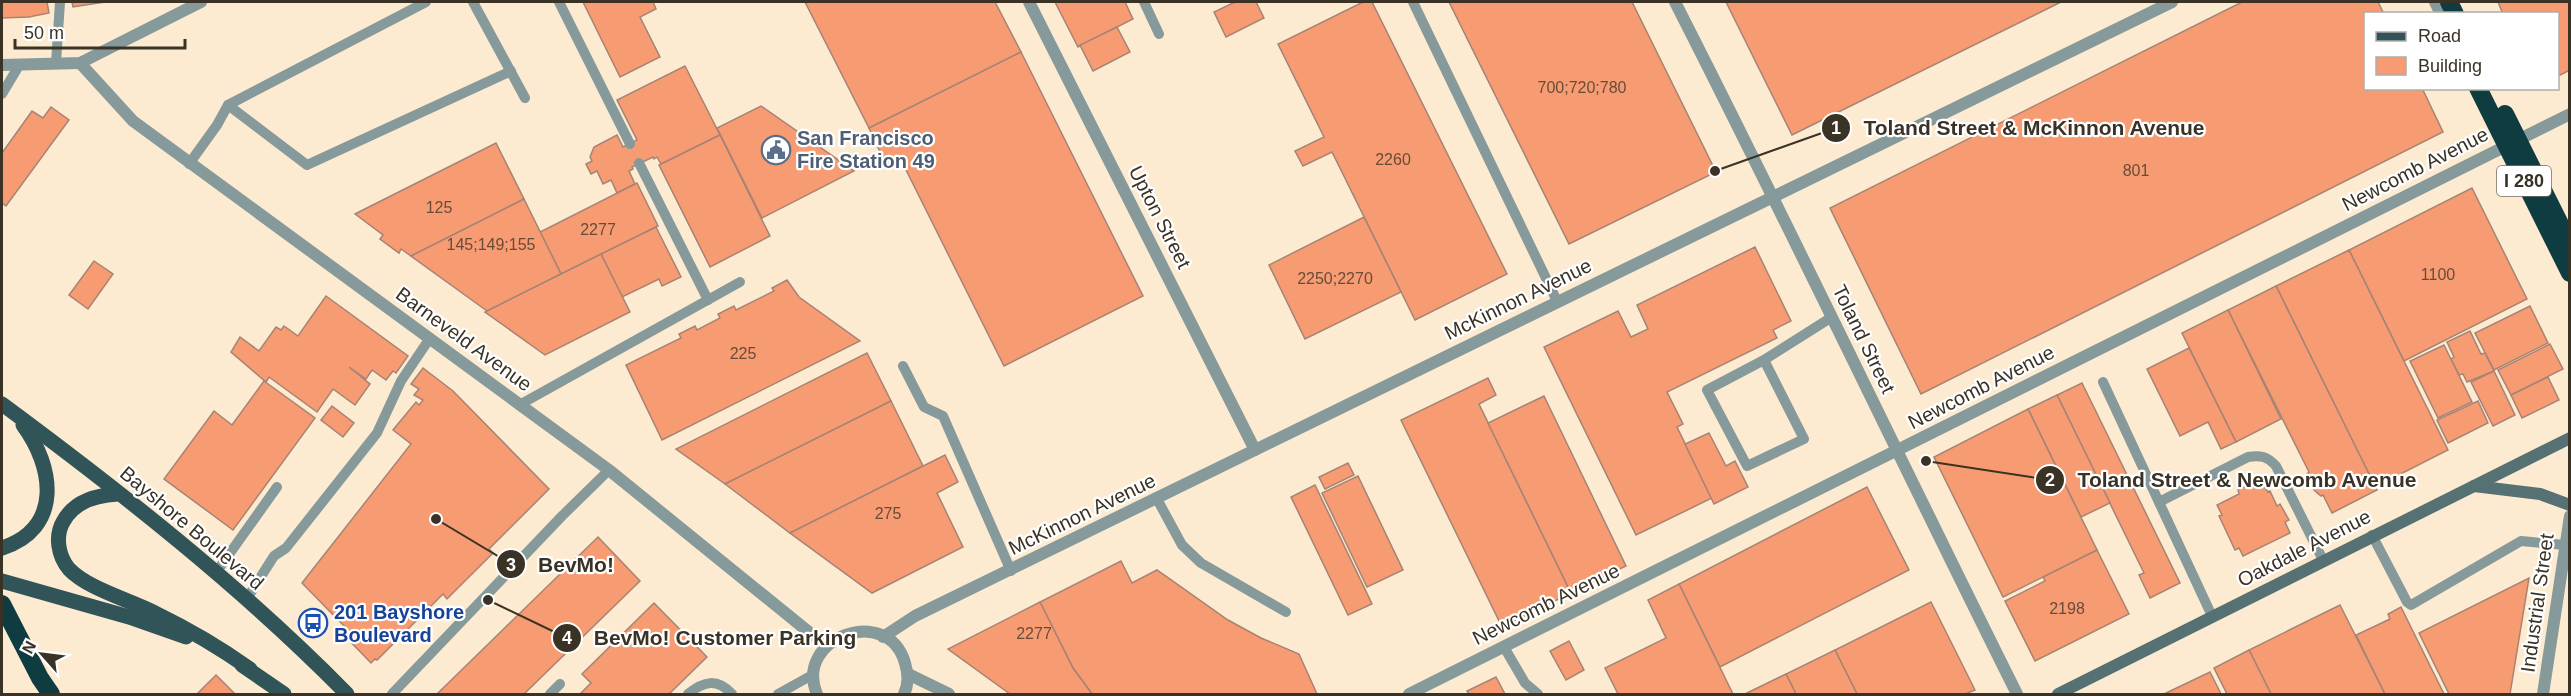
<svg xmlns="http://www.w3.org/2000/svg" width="2571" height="696" viewBox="0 0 2571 696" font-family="Helvetica,sans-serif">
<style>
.building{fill:#f79b72;stroke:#a68374;stroke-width:1.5}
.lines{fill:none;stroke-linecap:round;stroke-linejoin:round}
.service{stroke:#86999b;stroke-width:10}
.minor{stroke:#86999b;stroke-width:12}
.tertiary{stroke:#86999b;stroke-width:12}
.secondary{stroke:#557174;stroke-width:12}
.primary{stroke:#315458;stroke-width:15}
.motorway{stroke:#0e3c41;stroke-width:18}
.labels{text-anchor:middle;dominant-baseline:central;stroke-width:4.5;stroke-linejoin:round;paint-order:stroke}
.number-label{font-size:16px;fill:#694c38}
.shield{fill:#fff;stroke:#757066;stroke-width:1.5}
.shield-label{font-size:18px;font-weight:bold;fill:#3a3225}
.service-label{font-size:20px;font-weight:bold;fill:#4e5e75;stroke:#fff;text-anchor:start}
.street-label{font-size:20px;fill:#3a3225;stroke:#fff}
.transit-label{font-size:20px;font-weight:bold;fill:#164399;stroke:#fff;text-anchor:start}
.leader{fill:none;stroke:#3a3225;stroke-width:2}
.callout-dot{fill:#3a3225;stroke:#fff;stroke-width:2}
.mark-label{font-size:18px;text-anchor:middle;font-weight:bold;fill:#fff}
.callout-label{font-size:21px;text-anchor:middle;font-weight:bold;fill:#3a3225;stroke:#fff;stroke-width:4.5;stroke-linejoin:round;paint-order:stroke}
</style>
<rect width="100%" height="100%" fill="#fdebd1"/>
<g class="building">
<polygon points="2,2 47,2 49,13 29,17 2,18"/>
<polygon points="72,2 105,2 73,7"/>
<polygon points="583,2 653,2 656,9 640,17 660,57 620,77"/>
<polygon points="805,2 995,2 1021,52 869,128"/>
<polygon points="1055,2 1125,2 1133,19 1078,47"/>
<polygon points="1235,2 1256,2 1264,18 1226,37 1214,12"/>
<polygon points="1363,2 1372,2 1507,274 1415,320 1332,152 1303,166 1295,151 1324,137 1278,44"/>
<polygon points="1449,2 1632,2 1716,172 1569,244"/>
<polygon points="1726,2 2061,2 1792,135"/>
<polygon points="2242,2 2378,2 2384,14 2366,14 2366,88 2422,88 2443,132 1921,394 1830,208"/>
<polygon points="2498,2 2570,2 2570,70 2558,76 2558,14 2503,14"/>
<polygon points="1117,27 1130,52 1093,71 1080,45"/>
<polygon points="1021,52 1143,296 1004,366 902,162 888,169 869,128"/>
<polygon points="685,66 720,135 661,164 657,157 654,159 653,157 632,167 633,169 629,171 635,184 617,193 611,180 603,184 597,171 591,174 586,164 592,161 590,157 594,147 617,135 623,147 637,140 617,100"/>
<polygon points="761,106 854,171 762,218 717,128"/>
<polygon points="51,107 69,120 6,206 2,203 2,153 32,111 43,118"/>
<polygon points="720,135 770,236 710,267 659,165"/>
<polygon points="496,143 524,199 411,256 401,249 399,253 380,239 383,235 355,214"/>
<polygon points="637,183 658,226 561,274 540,232"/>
<polygon points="2472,188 2527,299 2404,361 2349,250"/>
<polygon points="524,199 561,274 487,311 411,256"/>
<polygon points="1364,217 1401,292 1305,339 1269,265"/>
<polygon points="656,227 681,277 662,286 659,279 622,297 601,254"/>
<polygon points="1755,247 1791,321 1773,330 1777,338 1667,392 1683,424 1677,427 1712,498 1636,535 1544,347 1618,311 1631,337 1633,336 1648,329 1637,305"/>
<polygon points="2349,250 2448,450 2375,487 2276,286"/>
<polygon points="601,254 630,312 545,355 485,312"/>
<polygon points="94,261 113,274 88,309 69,295"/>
<polygon points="787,280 799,297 860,341 662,440 626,365 681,338 679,334 695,326 697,330 720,318 718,314 734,306 736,310 774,291 772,288"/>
<polygon points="2276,286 2377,490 2332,513 2323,495 2321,496 2314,490 2307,474 2309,472 2228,310"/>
<polygon points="326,296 408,356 396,373 393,371 386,380 372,370 366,379 349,367 370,384 355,405 333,389 317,412 269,377 266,382 231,352 240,337 259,351 276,327 281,330 284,326 298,336"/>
<polygon points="2530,306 2548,343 2494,370 2475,333"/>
<polygon points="2228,310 2281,419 2236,442 2182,333"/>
<polygon points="2470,331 2481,354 2485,353 2494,371 2467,382 2463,374 2459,375 2451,359 2454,357 2447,342"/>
<polygon points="2550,344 2563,369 2511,395 2498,370"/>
<polygon points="2444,345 2472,402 2438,418 2410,361"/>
<polygon points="2189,348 2236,442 2221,449 2208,422 2180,436 2147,369"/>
<polygon points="867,353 891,401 725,484 676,449"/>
<polygon points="423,368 453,391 549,489 489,549 493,553 447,599 443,594 377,660 375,659 371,663 343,634 348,630 302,583 411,444 393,430 416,402 419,405 423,400 414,395 419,389 411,384"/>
<polygon points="2494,371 2515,415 2493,426 2471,382"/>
<polygon points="2548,377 2559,400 2522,418 2511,395"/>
<polygon points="1488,378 1496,395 1479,404 1571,593 1502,627 1401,420"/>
<polygon points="264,381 315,418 233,530 164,479 214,411 232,425"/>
<polygon points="2082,383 2180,583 2150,598 2139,575 2144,573 2057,395"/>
<polygon points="2057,395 2110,503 2081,517 2028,409"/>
<polygon points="1544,396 1626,566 1571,593 1488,423"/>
<polygon points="891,401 923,466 790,533 725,484"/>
<polygon points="2478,401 2488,423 2448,443 2437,420"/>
<polygon points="332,406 354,423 343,437 321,420"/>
<polygon points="2028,409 2097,550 2003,597 1934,457"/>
<polygon points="1709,433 1726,466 1735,461 1748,487 1714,504 1685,444"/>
<polygon points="945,455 958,482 937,493 963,547 872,593 790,533"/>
<polygon points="1348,463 1354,475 1325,489 1319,477"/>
<polygon points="1358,476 1403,570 1367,587 1322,493"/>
<polygon points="2259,480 2268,492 2270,491 2277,506 2280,504 2289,520 2285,522 2290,533 2243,556 2239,548 2235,550 2219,516 2222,515 2217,505 2239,494 2238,490"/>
<polygon points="1315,485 1372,604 1348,615 1291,497"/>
<polygon points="1867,487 1909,570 1720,667 1679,584"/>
<polygon points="598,537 640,581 524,694 437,694"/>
<polygon points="2097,550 2129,614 2035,661 2005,601 2045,581 2043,577"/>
<polygon points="1121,561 1132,583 1157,570 1228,620 1261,638 1299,654 1317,694 1092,694 1073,668 1040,602"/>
<polygon points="2529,578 2510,694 2449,694 2419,633"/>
<polygon points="1679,584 1733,694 1618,694 1605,668 1666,638 1648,600"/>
<polygon points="1040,602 1073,668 1092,694 1010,694 948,649"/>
<polygon points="1931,602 1975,690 1965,694 1857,694 1835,650"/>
<polygon points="654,603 707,657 669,694 580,694 591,683 582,674"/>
<polygon points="2340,605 2385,694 2271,694 2249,650"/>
<polygon points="2401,607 2444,694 2385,694 2356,635 2390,619 2388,614"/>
<polygon points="1569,641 1584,670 1566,680 1550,651"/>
<polygon points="1835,650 1857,694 1796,694 1786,674"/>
<polygon points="2249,650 2271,694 2227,694 2214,668"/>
<polygon points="2210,672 2221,694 2164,694"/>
<polygon points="1786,674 1796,694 1745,694"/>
<polygon points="216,675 235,694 197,694"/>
<polygon points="1496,677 1505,694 1469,694 1467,691"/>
</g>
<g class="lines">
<g class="service">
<polyline points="473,2 525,98"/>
<polyline points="559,2 630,144"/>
<polyline points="1144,2 1159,34"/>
<polyline points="1413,2 1557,301"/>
<polyline points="56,63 60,2"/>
<polyline points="2,94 20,64"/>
<polyline points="228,105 307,165 511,71"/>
<polyline points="639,163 708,300"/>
<polyline points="189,164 217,125 228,105 426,2"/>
<polyline points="1764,360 1707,390 1747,466 1804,439 1764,360 1832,317"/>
<polyline points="903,366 924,407 943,416 1011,571"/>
<polyline points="2103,382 2212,616"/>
<polyline points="521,404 740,282"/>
<polyline points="1157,499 1182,545 1201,563 1286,612"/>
<path d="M 2159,502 L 2248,457 C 2260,455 2267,456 2276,466 L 2323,560"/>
<polyline points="2372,535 2407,602 2411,605 2521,541 2565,545"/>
<polyline points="215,574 277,487"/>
<polyline points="246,600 274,556 286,548 377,433 401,381 430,338"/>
<polyline points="1504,647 1525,683 1538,694"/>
<polyline points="392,694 562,516 609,470"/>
<polyline points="550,694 560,684"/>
<path d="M 688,694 C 704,681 717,678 732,694"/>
<polyline points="778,694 814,674"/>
</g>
<g class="minor">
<polyline points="1029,2 1255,450"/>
<path d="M 1675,2 C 1792,231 1902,464 2017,694"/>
<polyline points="2435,2 2441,14"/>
<polyline points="80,63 133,121 609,470 826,646"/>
<polyline points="883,637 915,616 2172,2"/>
<polyline points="908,674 949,694"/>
<path d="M 817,694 C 793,638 888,603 905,663 C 908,673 909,684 904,694"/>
<polyline points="1409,694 2570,114"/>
</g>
<g class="tertiary">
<polyline points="2,65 80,63 201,2"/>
<polyline points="2543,694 2570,516"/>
</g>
<g class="secondary">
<polyline points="2474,486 2540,494 2570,505"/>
<polyline points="2058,694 2570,438"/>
</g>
<g class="primary">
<path d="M 2,404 C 121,492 243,588 347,694"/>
<path d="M 118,494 C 97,495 74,501 63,522 C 55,536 58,556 69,569 C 88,589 130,600 155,613 C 188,629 219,647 250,669"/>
<path d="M 2,548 C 63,528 54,467 23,425"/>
<polyline points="2,581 129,617 186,637"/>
<polyline points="242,665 284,694"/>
</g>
<g class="motorway">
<polyline points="2449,2 2455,14"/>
<polyline points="2478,88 2570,273"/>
<polyline points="2505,114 2570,244"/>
<polyline points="2,604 40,678 51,694"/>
</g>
</g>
<defs>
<g id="civic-ring" transform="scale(1.5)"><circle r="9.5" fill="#fff" stroke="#5c6f8a" stroke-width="1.5"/><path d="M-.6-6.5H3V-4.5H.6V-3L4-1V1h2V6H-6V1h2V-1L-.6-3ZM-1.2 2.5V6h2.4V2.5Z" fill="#5c6f8a"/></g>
<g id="bus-ring" transform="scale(1.5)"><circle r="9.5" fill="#fff" stroke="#1a4fb4" stroke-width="1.5"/><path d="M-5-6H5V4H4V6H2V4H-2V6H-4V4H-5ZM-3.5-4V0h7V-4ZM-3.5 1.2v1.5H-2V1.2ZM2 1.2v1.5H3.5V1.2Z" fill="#1a4fb4"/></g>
</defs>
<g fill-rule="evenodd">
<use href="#civic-ring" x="776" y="150"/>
<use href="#bus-ring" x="313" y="623"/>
</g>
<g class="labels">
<g class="number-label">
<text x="1582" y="87">700;720;780</text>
<text x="1393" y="159">2260</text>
<text x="2136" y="170">801</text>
<text x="439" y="207">125</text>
<text x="598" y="229">2277</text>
<text x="491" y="244">145;149;155</text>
<text x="2438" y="274">1100</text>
<text x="1335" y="278">2250;2270</text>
<text x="743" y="353">225</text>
<text x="888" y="513">275</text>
<text x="2067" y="608">2198</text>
<text x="1034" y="633">2277</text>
</g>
<rect class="shield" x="2497" y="166" width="54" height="30" rx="4.5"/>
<g class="shield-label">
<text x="2524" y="181">I 280</text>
</g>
<g class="service-label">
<text x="797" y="138">San Francisco<tspan x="797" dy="23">Fire Station 49</tspan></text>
</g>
<g class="street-label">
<text transform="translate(2415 169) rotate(-27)">Newcomb Avenue</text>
<text transform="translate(1160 217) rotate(63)">Upton Street</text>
<text transform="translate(1518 299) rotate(-26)">McKinnon Avenue</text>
<text transform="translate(464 339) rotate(36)">Barneveld Avenue</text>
<text transform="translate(1864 339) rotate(64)">Toland Street</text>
<text transform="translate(1981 387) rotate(-27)">Newcomb Avenue</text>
<text transform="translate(1082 514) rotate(-26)">McKinnon Avenue</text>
<text transform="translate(192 528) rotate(40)">Bayshore Boulevard</text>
<text transform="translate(2304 548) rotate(-27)">Oakdale Avenue</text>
<text transform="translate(2537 603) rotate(-82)">Industrial Street</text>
<text transform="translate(1546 604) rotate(-26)">Newcomb Avenue</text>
</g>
<g class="transit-label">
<text x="334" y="612">201 Bayshore<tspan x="334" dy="23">Boulevard</tspan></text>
</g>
</g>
<path class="leader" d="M1715 171L1836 128M1926 461L2050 480M436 519L511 564M488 600L567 638"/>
<g class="callout-dot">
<circle cx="1715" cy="171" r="6"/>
<circle cx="1926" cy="461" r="6"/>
<circle cx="436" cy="519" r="6"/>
<circle cx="488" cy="600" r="6"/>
<circle cx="1836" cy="128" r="15"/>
<circle cx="2050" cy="480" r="15"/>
<circle cx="511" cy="564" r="15"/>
<circle cx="567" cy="638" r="15"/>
</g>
<g class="mark-label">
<text x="1836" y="134">1</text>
<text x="2050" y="486">2</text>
<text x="511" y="571">3</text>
<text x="567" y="644">4</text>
</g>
<g class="callout-label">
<text x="2034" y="135">Toland Street &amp; McKinnon Avenue</text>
<text x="2247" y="487">Toland Street &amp; Newcomb Avenue</text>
<text x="576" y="572">BevMo!</text>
<text x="725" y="645">BevMo! Customer Parking</text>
</g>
<rect width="2571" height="696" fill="none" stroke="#3a3225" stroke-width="6"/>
<rect x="2364" y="12" width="195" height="78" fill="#ffffff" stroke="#b0ada8" stroke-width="1.5"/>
<rect x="2376" y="32" width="30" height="9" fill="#315458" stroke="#b0ada8" stroke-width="1.5"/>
<text x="2418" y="42" font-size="18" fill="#3a3225">Road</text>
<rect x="2376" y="57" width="30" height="18" fill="#f79b72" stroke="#b0ada8" stroke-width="1.5"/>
<text x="2418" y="72" font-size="18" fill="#3a3225">Building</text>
<g transform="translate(42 654) rotate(298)" stroke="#ffffff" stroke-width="4.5" paint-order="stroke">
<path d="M0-4.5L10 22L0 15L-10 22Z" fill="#3a3225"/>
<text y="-9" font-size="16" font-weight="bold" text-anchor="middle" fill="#3a3225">N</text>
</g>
<path d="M15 39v9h170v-9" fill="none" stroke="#3a3225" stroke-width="3"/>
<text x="24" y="39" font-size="18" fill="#3a3225" stroke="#ffffff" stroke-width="4.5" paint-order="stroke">50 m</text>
</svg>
